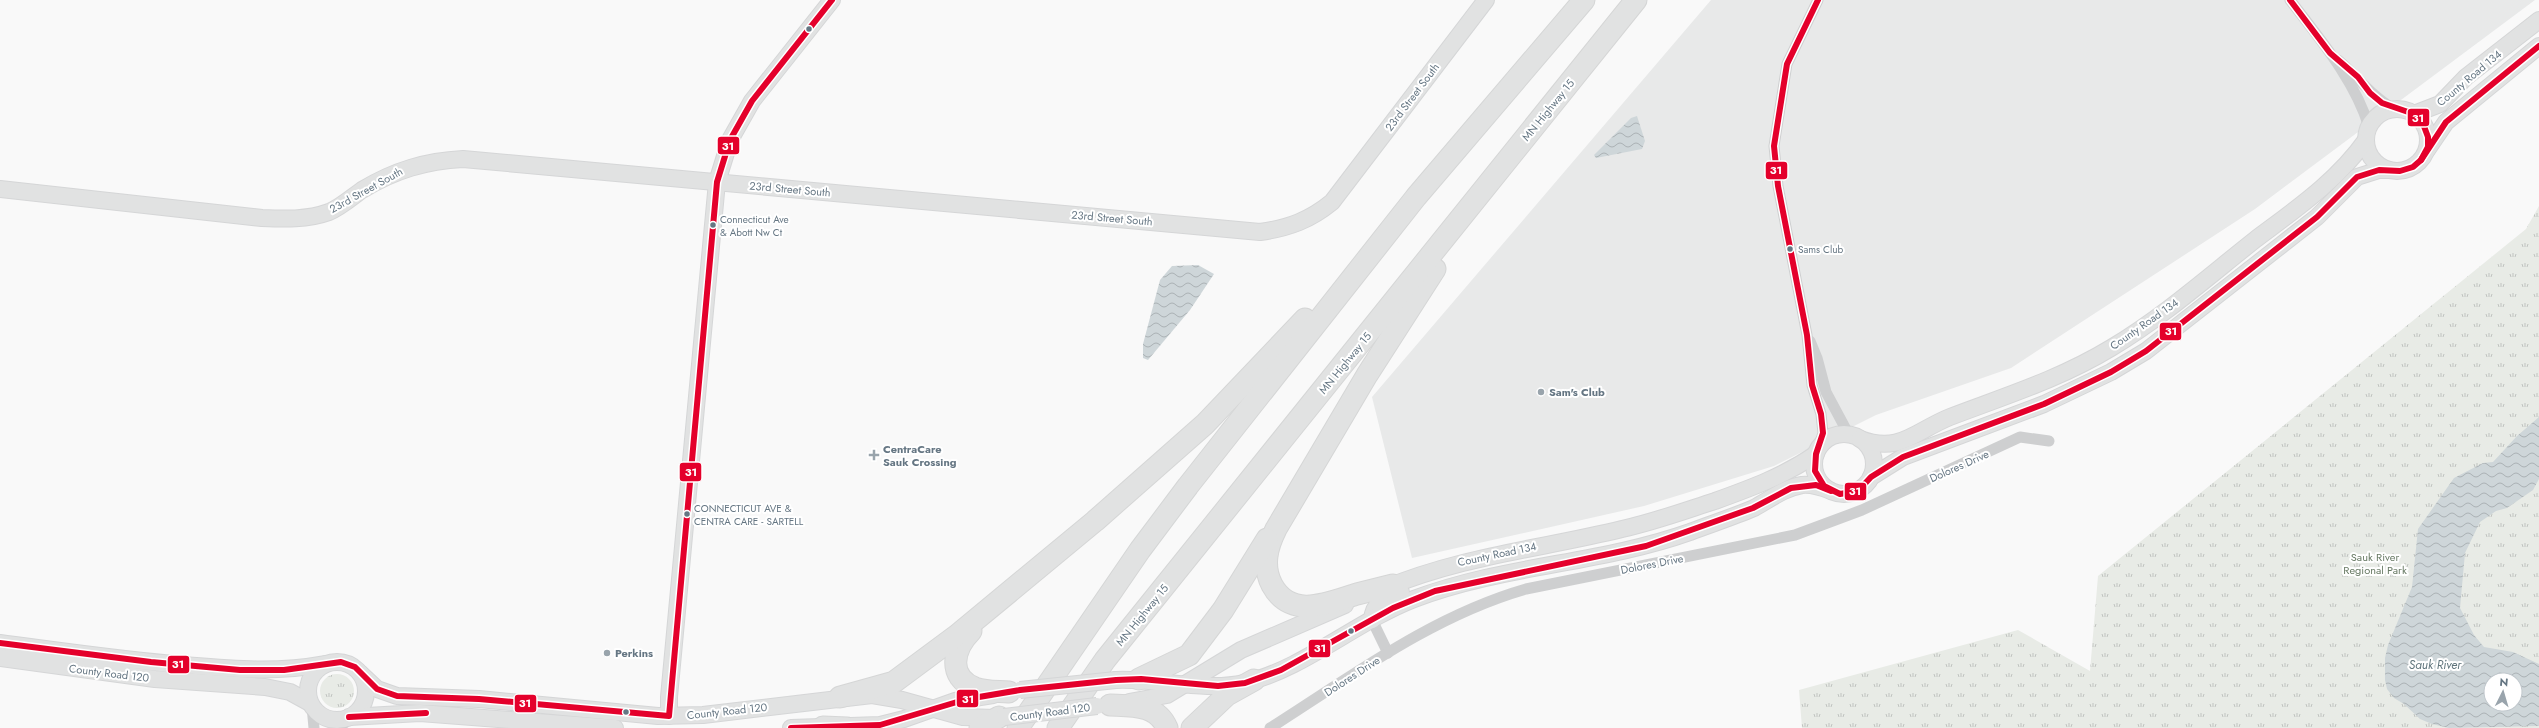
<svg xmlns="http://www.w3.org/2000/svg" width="2539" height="728" viewBox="0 0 2539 728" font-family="Jost,sans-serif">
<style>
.built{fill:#e8e9e9}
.grass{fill:url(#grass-tufts);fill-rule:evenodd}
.water{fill:url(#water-waves);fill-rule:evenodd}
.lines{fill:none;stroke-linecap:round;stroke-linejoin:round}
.secondary-casing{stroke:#d5d6d7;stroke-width:18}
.highway-casing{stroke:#d5d6d6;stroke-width:23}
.street{stroke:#cecfd0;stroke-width:11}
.secondary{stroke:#e1e2e2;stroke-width:16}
.highway{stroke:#e1e2e2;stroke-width:21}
.secondary-bridge-casing{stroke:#d5d6d7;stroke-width:18;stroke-linecap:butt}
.secondary-bridge{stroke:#e1e2e2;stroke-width:16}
.bus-1-casing{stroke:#fff;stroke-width:9}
.bus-1{stroke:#e4002b;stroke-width:6}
.bus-dot{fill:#657683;stroke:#fff;stroke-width:1.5}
.poi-dot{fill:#99a4ac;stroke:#fff;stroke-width:1.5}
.labels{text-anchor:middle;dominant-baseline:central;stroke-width:4;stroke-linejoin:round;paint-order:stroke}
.bus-label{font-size:10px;fill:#657683;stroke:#fff;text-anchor:start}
.street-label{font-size:11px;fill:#657683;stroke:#fff}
.poi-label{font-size:11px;font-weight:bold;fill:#657683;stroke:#fff;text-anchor:start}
.park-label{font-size:11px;fill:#687a64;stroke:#fff}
.water-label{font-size:12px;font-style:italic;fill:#60757c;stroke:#fff}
.line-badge{stroke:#fff;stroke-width:1.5}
.badge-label{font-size:11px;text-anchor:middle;font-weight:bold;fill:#fff}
</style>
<defs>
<pattern id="grass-tufts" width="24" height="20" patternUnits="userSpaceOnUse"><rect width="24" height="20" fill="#e8ebe6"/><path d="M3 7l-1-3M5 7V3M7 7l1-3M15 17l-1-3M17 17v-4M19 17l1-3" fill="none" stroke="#c0c3c0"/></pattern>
<pattern id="water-waves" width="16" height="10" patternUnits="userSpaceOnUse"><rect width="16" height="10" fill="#ced6d9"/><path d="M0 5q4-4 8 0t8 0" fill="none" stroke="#abb2b5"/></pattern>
</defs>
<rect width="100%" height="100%" fill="#f9f9f9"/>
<polygon class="built" points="1711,0 2535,0 2255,209 2011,368 1876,415 1774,466 1644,506 1412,558 1372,397"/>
<g class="grass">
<path d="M 2539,206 L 2539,728 L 1802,728 L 1799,690 L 2018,630 L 2090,671 L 2098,576 L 2526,229 ZM 2491,680 L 2515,680 L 2515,704 L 2491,704 Z"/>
<circle cx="337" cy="691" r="17"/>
</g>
<g class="water">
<polygon points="1637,116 1645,141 1642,149 1596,158 1594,155 1631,118"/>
<polygon points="1198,265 1214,274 1190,310 1148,360 1143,358 1143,344 1160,280 1172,266"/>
<path d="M 2539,417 L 2539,479 L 2533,490 L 2507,508 L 2496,511 L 2480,522 L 2465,553 L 2460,608 L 2474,635 L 2484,647 L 2513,652 L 2539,664 L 2539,726 L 2449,728 L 2432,724 L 2420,719 L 2404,704 L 2394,698 L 2387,689 L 2385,680 L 2385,658 L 2388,645 L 2412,587 L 2418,529 L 2454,478 L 2483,463 L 2493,462 L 2517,436 ZM 2491,680 L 2515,680 L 2515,704 L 2491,704 Z"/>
</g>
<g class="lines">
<g class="secondary-casing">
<g id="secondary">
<circle cx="2397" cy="140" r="31"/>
<polyline points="2414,114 2440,104 2466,77 2539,20"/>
<polyline points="2427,150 2446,122 2539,46"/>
<path d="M 0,189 L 262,218 C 284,219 307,220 329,212 C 341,207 352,197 362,190 C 395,170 426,161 463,159 L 1260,232 C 1289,228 1310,220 1332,202 L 1486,0"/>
<circle cx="1844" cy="464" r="30"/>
<path d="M 1860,439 C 1900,454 1915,431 1950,417 C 2005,396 2060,379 2111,348 C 2163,317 2209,276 2256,239 C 2296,209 2337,181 2366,140"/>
<polyline points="1871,477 1903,457 2044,404 2111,372 2146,351 2317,217 2357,177 2379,170 2389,170"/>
<path d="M 1383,589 C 1462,556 1540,549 1622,529 C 1654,522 1684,511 1715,501 C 1751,488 1784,476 1816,454"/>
<path d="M 1372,620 C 1373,602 1386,598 1401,592"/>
<path d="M 0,643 C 61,651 122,660 184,665 C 233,669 276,673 325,664"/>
<polyline points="0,658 155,679 265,687 290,692 310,703"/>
<circle cx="337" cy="691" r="29"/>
<polyline points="360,673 377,689 397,696 479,699 658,716 703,715 872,695 902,700 963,717 996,718"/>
<path d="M 1116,680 C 1157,678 1205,692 1244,683 C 1302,670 1357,621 1414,599 C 1503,565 1600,564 1690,532 C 1711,524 1733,517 1754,508 C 1769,500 1784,488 1802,485 C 1812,484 1821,487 1831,491"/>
<polyline points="1129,702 1167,695 1241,650 1345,605"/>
<polyline points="669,716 669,697 717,182 730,140 752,101 832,0"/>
<polyline points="349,717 420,713 615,728"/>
<polyline points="791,728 880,725 904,719 955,701 993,695"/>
</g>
</g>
<g class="highway-casing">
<g id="highway">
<path d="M 1393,585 C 1381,588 1369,591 1357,594 C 1328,603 1291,620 1272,585 C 1262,566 1267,547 1276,529 L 1367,375 L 1435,269"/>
<path d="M 971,631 C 953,649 947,677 975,688 C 986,692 998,691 1009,692"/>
<polyline points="1139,679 1189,655 1223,610 1267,539"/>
<polyline points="840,697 894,682 956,636 1095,521 1205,424 1305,319"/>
<path d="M 1110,705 C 1132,706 1157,704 1167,728"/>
<polyline points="823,727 847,728"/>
<polyline points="980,728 999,717"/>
<polyline points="1018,728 1140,550 1188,486 1416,197 1584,0"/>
<polyline points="1058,728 1105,660 1636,0"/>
<polyline points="1192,728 1227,695 1254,680"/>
</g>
</g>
<g class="street">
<polyline points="1818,0 1787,64 1774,146 1778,186 1807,335 1812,385 1821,414 1823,433 1818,449"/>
<path d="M 2290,0 C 2319,38 2355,80 2369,127"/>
<path d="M 2338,60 C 2357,76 2372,97 2394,109"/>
<polyline points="1810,341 1817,358 1826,392 1849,435"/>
<polyline points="1372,620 1388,653"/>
<polyline points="312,706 314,728"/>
<polyline points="341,728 346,719"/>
<path d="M 1270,728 C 1352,676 1432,616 1526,589 L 1795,535 L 1862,510 L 2020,437 L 2049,441"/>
</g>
<use href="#secondary" class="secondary"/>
<use href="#highway" class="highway"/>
<g class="secondary-bridge-casing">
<g id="secondary-bridge">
<polyline points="1020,690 1116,680"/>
<polyline points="1004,717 1097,706"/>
</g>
</g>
<use href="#secondary-bridge" class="secondary-bridge"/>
<g class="bus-1-casing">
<g id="bus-1">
<polyline points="1818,0 1787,64 1774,146 1778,186 1807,335 1812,385 1821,414 1823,433 1816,454 1815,471 1824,486 1840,494 1858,491 1871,477 1903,457 2044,404 2111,372 2146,351 2317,217 2357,177 2379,170 2400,171 2413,167 2421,160 2428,147 2428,137 2422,121 2414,114 2382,103 2370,93 2358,77 2330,53 2290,0"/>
<polyline points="2421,160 2446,122 2539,46"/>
<polyline points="0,643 151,662 240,670 284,670 341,662 355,667 377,689 397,696 479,699 669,716 717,182 730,140 752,101 832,0"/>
<polyline points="349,717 426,713"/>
<polyline points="791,728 880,725 967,699 1020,690 1116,680 1141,679 1218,686 1245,683 1281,670 1393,608 1435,591 1646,546 1753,508 1791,488 1816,485 1831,491"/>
</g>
</g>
<use href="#bus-1" class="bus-1"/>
</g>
<g class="bus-dot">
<circle cx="809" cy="29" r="3.5"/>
<circle cx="713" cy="225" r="3.5"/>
<circle cx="1790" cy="249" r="3.5"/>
<circle cx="687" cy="514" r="3.5"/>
<circle cx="1351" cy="631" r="3.5"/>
<circle cx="626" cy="712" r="3.5"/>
</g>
<g class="poi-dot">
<circle cx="1541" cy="392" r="4"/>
<path d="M872 449h4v4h4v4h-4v4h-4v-4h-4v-4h4z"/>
<circle cx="607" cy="653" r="4"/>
</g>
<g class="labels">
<g class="bus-label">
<text x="720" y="219">Connecticut Ave<tspan x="720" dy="13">&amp; Abott Nw Ct</tspan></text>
<text x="1798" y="249">Sams Club</text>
<text x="694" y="508">CONNECTICUT AVE &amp;<tspan x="694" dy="13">CENTRA CARE - SARTELL</tspan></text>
</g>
<g class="street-label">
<text transform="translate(2469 78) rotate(-40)">County Road 134</text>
<text transform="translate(1412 97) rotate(-53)">23rd Street South</text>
<text transform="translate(1548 110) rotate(-51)">MN Highway 15</text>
<text transform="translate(790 189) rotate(5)">23rd Street South</text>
<text transform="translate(366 190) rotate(-29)">23rd Street South</text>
<text transform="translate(1112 218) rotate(5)">23rd Street South</text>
<text transform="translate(2144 324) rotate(-35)">County Road 134</text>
<text transform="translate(1345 363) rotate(-51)">MN Highway 15</text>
<text transform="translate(1959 466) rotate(-24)">Dolores Drive</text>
<text transform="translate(1497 554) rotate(-12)">County Road 134</text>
<text transform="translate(1652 564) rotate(-11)">Dolores Drive</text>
<text transform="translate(1142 615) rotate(-51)">MN Highway 15</text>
<text transform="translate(109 673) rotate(7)">County Road 120</text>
<text transform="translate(1352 676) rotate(-33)">Dolores Drive</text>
<text transform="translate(727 711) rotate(-6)">County Road 120</text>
<text transform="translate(1050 712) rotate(-7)">County Road 120</text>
</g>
<g class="poi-label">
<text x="1549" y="392">Sam's Club</text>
<text x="883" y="449">CentraCare<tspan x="883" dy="13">Sauk Crossing</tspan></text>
<text x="615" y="653">Perkins</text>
</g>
<g class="park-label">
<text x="2375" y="557">Sauk River<tspan x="2375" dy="13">Regional Park</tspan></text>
</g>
<g class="water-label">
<text x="2435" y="665">Sauk River</text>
</g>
</g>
<g class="line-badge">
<rect x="2407" y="108" width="23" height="19" rx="4" fill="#e4002b"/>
<rect x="717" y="136" width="23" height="19" rx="4" fill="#e4002b"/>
<rect x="1765" y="161" width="23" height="19" rx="4" fill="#e4002b"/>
<rect x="2159" y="322" width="23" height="19" rx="4" fill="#e4002b"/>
<rect x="679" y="462" width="23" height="20" rx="4" fill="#e4002b"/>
<rect x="1844" y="482" width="23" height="19" rx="4" fill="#e4002b"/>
<rect x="1308" y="639" width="23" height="19" rx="4" fill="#e4002b"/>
<rect x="167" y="655" width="23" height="19" rx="4" fill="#e4002b"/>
<rect x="956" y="689" width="23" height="19" rx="4" fill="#e4002b"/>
<rect x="514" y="694" width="23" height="19" rx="4" fill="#e4002b"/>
</g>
<g class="badge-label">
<text x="2418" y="122">31</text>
<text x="728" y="150">31</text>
<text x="1776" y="174">31</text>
<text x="2171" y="335">31</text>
<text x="691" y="476">31</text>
<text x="1855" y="495">31</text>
<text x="1320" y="652">31</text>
<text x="178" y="668">31</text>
<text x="968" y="703">31</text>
<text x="525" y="707">31</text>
</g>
<g transform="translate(2503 692) rotate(5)"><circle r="19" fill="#ffffff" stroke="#c1c8cd"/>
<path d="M0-3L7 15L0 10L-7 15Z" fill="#99a4ac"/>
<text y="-6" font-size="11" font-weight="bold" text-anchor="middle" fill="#657683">N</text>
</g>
</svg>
